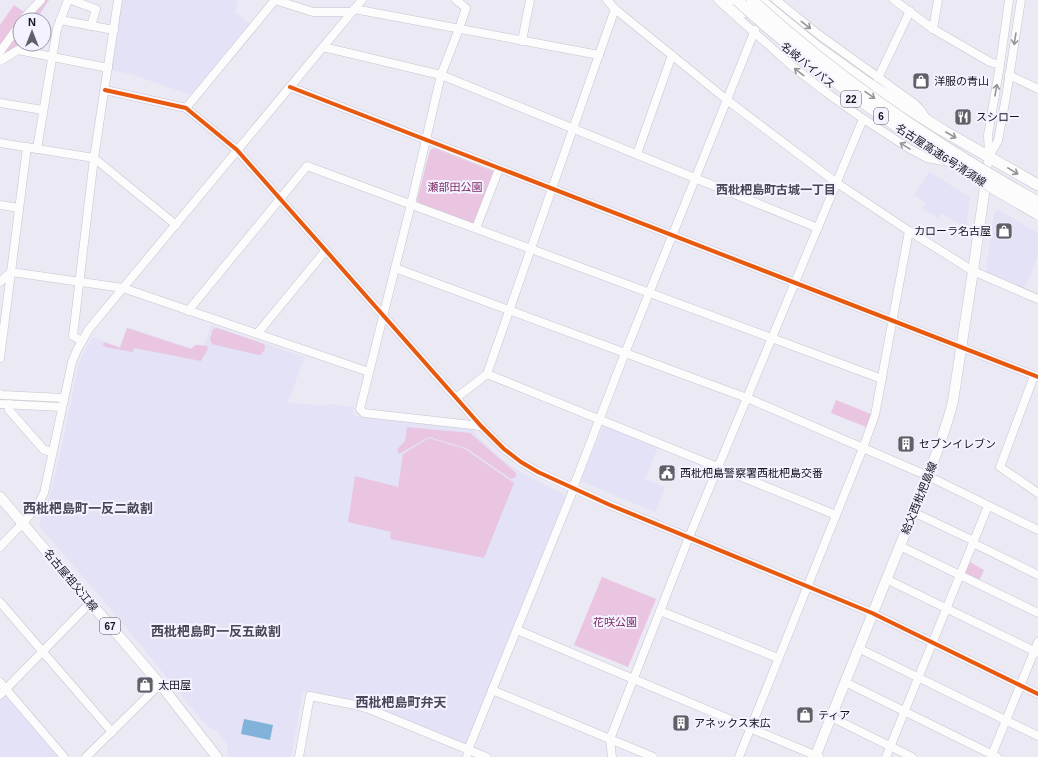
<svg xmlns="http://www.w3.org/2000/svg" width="1038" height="757" viewBox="0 0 1038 757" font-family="Arial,'Noto Sans JP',sans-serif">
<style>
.built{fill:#e4e2f6}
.green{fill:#e9c5e1}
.water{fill:#81b2d9}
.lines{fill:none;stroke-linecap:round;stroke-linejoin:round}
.minor-casing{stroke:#c6c5cd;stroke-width:9}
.major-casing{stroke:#c6c5cd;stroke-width:11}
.highway-casing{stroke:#c6c5cd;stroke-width:12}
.minor{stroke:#fcfcfd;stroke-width:8}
.major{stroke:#fcfcfd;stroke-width:10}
.highway{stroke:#fcfcfd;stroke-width:11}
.highway-bridge-casing{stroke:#c6c5cd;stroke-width:12;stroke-linecap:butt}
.highway-bridge{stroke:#fcfcfd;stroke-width:11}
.cycleway-casing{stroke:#f4f2ff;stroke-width:6}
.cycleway{stroke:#e8590c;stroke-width:4}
.oneway{stroke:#949497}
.labels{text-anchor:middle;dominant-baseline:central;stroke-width:4;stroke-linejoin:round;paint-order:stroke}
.shield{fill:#f4f2ff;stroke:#58575f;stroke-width:1}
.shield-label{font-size:10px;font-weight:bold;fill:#15141b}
.street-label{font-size:11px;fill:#15141b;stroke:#f4f2ff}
.poi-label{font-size:11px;fill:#15141b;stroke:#f4f2ff;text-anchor:start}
.park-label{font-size:11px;fill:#7d2a65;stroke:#f4f2ff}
.neighbourhood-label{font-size:12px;font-weight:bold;fill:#494658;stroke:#f4f2ff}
.quarter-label{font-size:13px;font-weight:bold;fill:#494658;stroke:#f4f2ff}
</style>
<rect width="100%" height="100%" fill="#eae9f4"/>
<g class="built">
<polygon points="120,0 238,0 235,12 250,24 191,95 131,74 111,70"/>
<polygon points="929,172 970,197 966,228 942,213 938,218 923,209 926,203 914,195"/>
<polygon points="998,210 1038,233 1038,255 1024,289 987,274 986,270 994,213"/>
<polygon points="211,325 304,357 288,403 327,406 327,404 354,407 352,415 363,418 366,416 472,429 483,442 508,464 526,475 565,495 566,498 466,746 365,704 303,691 291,757 229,757 227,744 217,731 209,727 205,724 110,608 40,527 41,514 49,497 55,476 70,408 78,366 87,346 93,337 120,347 127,327 191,348 196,344 204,345"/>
<polygon points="608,426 658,447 645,479 665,487 655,512 583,482 581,479 603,427"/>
<polygon points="4,696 7,696 59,757 0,757 0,700"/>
</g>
<g class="green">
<polygon points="44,0 49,0 36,20 25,20"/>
<polygon points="14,5 24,12 0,47 0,25"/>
<polygon points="20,28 20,44 18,48 0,57"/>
<polygon points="434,148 493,171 494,173 477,222 473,224 420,204 417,200 430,150"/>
<path d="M 127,328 L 191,349 L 196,345 L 207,346 L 208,348 C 207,352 203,356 201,361 L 134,348 L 133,352 L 105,347 L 103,345 L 104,342 L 120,348 Z"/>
<path d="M 217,328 L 264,344 C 267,348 263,352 260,355 L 254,354 L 212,344 L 210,339 L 213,329 Z"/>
<polygon points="836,400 871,414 866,427 831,413"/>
<polygon points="407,427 470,433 516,473 516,477 511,479 466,448 429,437 399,454 397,450 400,446 405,441"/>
<polygon points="429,438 465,449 514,483 484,558 390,539 391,532 348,522 355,476 398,487 403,454"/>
<polygon points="970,562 984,570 979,581 967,576 965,572"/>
<polygon points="602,577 656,599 628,667 574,645"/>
</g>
<polygon class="water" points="244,719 273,725 270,740 241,734"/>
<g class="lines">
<g class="minor-casing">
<g id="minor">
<polyline points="71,0 96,9 91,26"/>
<polyline points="275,0 313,12 352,12"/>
<polyline points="456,0 466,8 459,29 441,75 411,204 360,409 364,413 481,426"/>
<polyline points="607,0 615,9 727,100 837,183 909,231 973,271 1038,299"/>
<polyline points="718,0 792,66 823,90 859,116 910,149 927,158 948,162"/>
<polyline points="776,0 818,34 915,104 920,109 926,118"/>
<polyline points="894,0 933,29 990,62 1000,65"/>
<polyline points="354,9 599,55"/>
<polyline points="23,19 41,0"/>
<polyline points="60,20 114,30"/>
<polyline points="933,29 938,0"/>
<polyline points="522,41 530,0"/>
<polyline points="323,47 441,75 818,228"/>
<polyline points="0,52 20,24"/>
<polyline points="0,61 18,50 108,68"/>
<polyline points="1009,75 1038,89"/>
<polyline points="878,78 910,11"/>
<polyline points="290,87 1038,377"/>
<polyline points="105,90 186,108 237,150 481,426 504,449 521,462 538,472 610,505 872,613 1038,694"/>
<polyline points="0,103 43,110"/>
<polyline points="186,108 275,0"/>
<polyline points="0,143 94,158 176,225"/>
<polyline points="37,149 57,29 68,0"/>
<polyline points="637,154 672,55"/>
<polyline points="989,156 998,141 1007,91 1021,0"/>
<polyline points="986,177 989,156 988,135 1000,65 1009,0"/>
<polyline points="0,205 19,208"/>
<polyline points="476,228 499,169"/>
<polyline points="395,268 747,398 928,476 1038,530"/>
<polyline points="0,282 11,272 123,288 369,372"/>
<polyline points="188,311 307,166 882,379"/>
<polyline points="257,334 326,250"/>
<polyline points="82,341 73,336 94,158 118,0"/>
<polyline points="0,358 27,147"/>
<polyline points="487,374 836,515"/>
<polyline points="1034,376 1000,467 1038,493"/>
<polyline points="0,394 2,395 64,398"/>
<polyline points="456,398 487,374 615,9"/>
<polyline points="0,404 62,407"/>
<polyline points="9,404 9,410 44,450 52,452"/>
<polyline points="573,488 625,353 755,30"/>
<polyline points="913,512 974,541"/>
<polyline points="973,543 1038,575"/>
<polyline points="900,546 1038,613"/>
<path d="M 0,547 C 15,530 35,514 44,493 L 72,362 L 77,350 L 89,329 L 362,0"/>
<polyline points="886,579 1038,653"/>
<polyline points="0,602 112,732"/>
<polyline points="660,611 778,658"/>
<polyline points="517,630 819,757"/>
<polyline points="858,648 1038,736"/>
<polyline points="0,682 64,757"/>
<polyline points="845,682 997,757"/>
<polyline points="492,690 653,757"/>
<polyline points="0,695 90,603"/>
<polyline points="831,717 912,757"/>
<polyline points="86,757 160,684"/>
<polyline points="299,757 310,696 355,705 369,709 486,757"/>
<polyline points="467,757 468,750 574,488"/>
<polyline points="612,757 610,739 689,537 863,119"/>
<polyline points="739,757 863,448 875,415 909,231"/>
<polyline points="886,757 988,506"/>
<polyline points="991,757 1038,642"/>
</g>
</g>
<g class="major-casing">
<g id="major">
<polyline points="0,497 160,684 217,757"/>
<path d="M 815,757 L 928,476 C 937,451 947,427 953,401 L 973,271 L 986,180"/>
</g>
</g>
<g class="highway-casing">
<g id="highway">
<polyline points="728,0 744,12"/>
<polyline points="762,2 817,47 869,84 942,130 1038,185"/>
</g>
</g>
<use href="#minor" class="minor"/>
<use href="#major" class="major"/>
<use href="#highway" class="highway"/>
<g class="highway-bridge-casing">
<g id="highway-bridge">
<path d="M 737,0 C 766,27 796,52 828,76 C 894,127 965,173 1038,214"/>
<path d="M 752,0 C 838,79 937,146 1038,202"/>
</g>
</g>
<use href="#highway-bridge" class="highway-bridge"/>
<g class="cycleway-casing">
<g id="cycleway">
<polyline points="290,87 1038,377"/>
<polyline points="105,90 186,108 237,150 481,426 504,449 521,462 538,472 610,505 872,613 1038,694"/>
</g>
</g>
<use href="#cycleway" class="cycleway"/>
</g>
<defs><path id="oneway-shaft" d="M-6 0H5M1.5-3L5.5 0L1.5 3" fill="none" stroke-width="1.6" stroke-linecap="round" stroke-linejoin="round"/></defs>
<g class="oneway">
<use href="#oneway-shaft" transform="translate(806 25) rotate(38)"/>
<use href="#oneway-shaft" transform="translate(1015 39) rotate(99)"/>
<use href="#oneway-shaft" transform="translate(799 72) rotate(-142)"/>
<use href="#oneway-shaft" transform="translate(996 90) rotate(-80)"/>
<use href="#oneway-shaft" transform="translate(870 95) rotate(35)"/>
<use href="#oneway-shaft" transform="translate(951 135) rotate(30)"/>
<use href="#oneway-shaft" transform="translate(905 146) rotate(-148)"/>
<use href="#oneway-shaft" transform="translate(1013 171) rotate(31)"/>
</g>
<defs>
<g id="shop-square" transform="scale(0.9)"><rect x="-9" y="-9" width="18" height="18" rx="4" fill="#605f67" stroke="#f4f2ff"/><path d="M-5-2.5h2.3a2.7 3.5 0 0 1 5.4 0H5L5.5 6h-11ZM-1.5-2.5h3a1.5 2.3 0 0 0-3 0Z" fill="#fff"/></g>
<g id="restaurant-square" transform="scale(0.9)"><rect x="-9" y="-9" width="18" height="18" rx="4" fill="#605f67" stroke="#f4f2ff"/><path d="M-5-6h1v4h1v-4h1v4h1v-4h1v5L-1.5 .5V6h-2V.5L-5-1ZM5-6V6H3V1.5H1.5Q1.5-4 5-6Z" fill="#fff"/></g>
<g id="building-square" transform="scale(0.9)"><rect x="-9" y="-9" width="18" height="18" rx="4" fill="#605f67" stroke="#f4f2ff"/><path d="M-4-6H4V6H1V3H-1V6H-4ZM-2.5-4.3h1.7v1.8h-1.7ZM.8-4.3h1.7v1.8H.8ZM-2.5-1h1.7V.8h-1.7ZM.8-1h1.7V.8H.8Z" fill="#fff"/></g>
<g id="civic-square" transform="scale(0.9)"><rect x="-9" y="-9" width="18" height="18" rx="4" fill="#605f67" stroke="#f4f2ff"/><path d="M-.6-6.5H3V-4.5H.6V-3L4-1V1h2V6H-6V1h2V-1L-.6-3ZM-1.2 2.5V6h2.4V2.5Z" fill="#fff"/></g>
</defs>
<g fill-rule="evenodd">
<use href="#shop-square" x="921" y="81"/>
<use href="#restaurant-square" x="963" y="117"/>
<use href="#shop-square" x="1004" y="231"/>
<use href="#building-square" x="906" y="444"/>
<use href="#civic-square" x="667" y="473"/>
<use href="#shop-square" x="145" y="685"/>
<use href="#shop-square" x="805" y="715"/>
<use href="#building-square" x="681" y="723"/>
</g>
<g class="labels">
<g class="shield">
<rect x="841" y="91" width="20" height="16" rx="3"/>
<rect x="874" y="108" width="14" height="16" rx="3"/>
<rect x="100" y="618" width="20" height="16" rx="3"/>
</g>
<g class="shield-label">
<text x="851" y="99">22</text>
<text x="881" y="116">6</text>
<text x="110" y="626">67</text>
</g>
<g class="street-label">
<text transform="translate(808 65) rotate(39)">名岐バイパス</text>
<text transform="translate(941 155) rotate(33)">名古屋高速6号清須線</text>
<text transform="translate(919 498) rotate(-68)">給父西枇杷島線</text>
<text transform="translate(71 580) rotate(50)">名古屋祖父江線</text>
</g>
<g class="poi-label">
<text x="934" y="81">洋服の青山</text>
<text x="976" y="117">スシロー</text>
<text x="991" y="231" text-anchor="end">カローラ名古屋</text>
<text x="919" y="444">セブンイレブン</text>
<text x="680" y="473">西枇杷島警察署西枇杷島交番</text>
<text x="158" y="685">太田屋</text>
<text x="818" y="715">ティア</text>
<text x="694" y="723">アネックス末広</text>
</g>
<g class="park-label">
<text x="455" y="187">瀬部田公園</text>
<text x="615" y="622">花咲公園</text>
</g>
<g class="neighbourhood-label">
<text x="776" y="190">西枇杷島町古城一丁目</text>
</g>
<g class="quarter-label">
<text x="88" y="508">西枇杷島町一反二畝割</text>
<text x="216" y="631">西枇杷島町一反五畝割</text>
<text x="401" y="702">西枇杷島町弁天</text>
</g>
</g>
<g transform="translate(32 32)"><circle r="19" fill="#f4f2ff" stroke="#9b99a4"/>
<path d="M0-3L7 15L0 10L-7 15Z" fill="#605f67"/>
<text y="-6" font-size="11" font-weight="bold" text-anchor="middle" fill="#15141b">N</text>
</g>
</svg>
